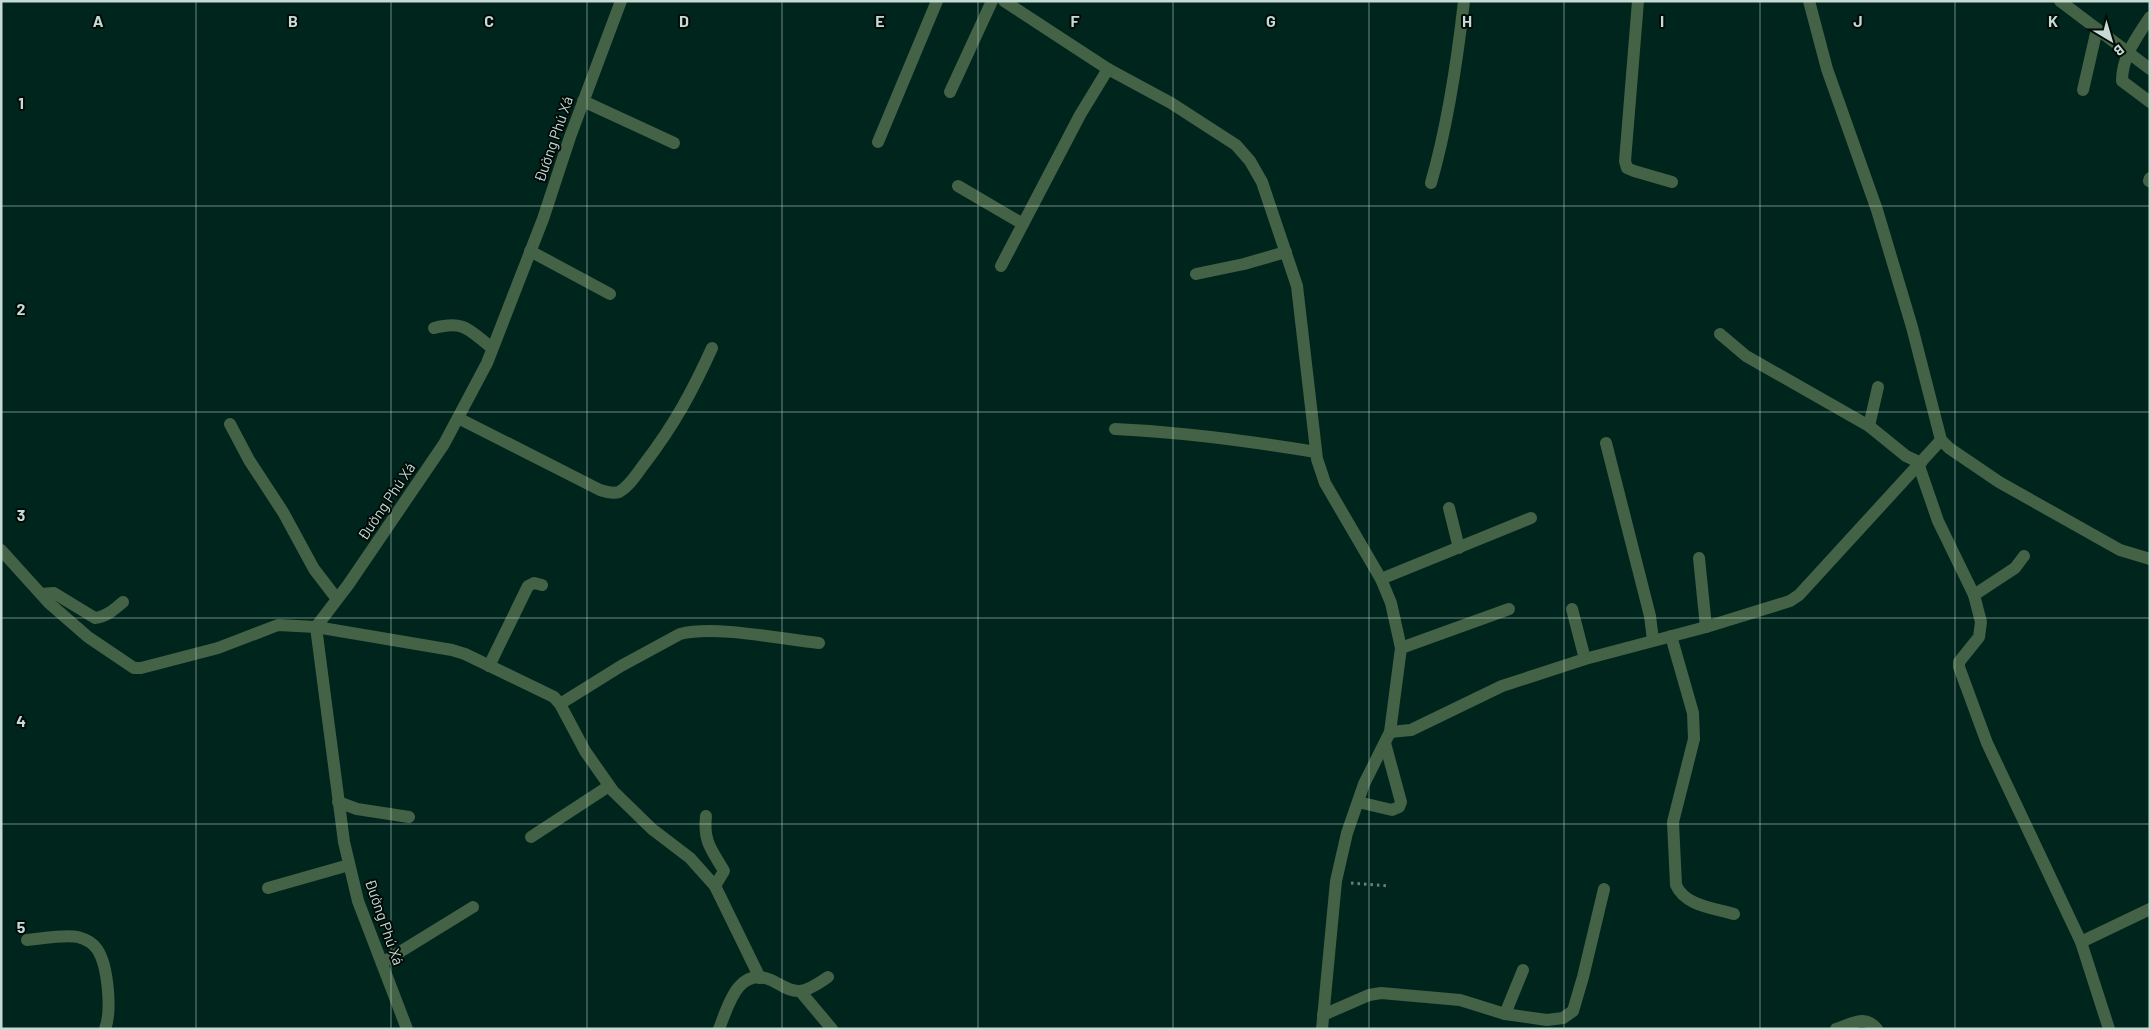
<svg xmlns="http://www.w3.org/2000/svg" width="2151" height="1030" viewBox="0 0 2151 1030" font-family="Barlow,sans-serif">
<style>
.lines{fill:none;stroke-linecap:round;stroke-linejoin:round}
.path{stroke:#66827b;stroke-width:3;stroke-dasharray:2.5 4;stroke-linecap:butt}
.minor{stroke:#446245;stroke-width:12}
.grid{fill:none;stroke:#c7dbd5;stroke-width:1;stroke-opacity:0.55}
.labels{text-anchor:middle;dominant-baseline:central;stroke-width:4;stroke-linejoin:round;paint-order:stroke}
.street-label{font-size:15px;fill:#c7dbd5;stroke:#010b08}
.grid-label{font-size:16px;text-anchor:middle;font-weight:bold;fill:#c7dbd5;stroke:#010b08;stroke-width:4;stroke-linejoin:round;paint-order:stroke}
</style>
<rect width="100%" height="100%" fill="#00251d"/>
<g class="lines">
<polyline class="path" points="1351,883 1390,886"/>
<g class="minor">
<polyline points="1004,1 1108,69 1171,103 1236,145 1250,161 1262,182 1297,286 1317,459 1325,483 1381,579 1391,603 1401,648 1390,732 1364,784 1347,833 1336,881 1322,1029"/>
<polyline points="1638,1 1625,161 1627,168 1634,171 1672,182"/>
<polyline points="1809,1 1827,69 1877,210 1912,327 1941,440 1949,448 1999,482 2120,550 2150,559"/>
<polyline points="2060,1 2150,69"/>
<path d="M 2150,17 C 2137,37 2122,56 2122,81 L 2150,102"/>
<polyline points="2083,90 2097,29"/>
<polyline points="950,92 992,1"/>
<polyline points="583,101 674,143"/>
<polyline points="878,142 937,1"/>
<polyline points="2149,181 2150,178"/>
<path d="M 1431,183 C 1448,124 1457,63 1464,1"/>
<polyline points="958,186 1023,224"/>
<polyline points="530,251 610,294"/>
<polyline points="1001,266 1080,115 1108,69"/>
<polyline points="1196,274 1244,264 1286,252"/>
<path d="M 434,328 C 465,320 469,330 492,348"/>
<polyline points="1720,334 1746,356 1869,426 1906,456 1921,463"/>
<path d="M 458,418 L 600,490 C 606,492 613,494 619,492 C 630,486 637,473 645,463 C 674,425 692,392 712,348"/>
<polyline points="230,424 249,460 283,512 314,569 337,599"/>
<polyline points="1869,426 1878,387"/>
<path d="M 1115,429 C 1183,432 1249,441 1316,452"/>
<polyline points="1606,443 1650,616 1653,640"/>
<polyline points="1919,466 1938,521 1974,595 1981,622 1979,637 1959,662 1959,667 1987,743 2081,942 2109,1029"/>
<polyline points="1449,508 1459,548"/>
<polyline points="1,550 49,603 88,637 134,668 141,668 218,648 278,625 316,627 452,650 465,654 554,697 560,704 585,751 613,791 652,829 690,858 715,886 760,978"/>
<polyline points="1699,558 1706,627"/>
<polyline points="1381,579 1531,518"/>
<path d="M 41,594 L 54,593 L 95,618 C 106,617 115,609 123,602"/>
<polyline points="1974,595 2015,568 2024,556"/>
<polyline points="1572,609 1585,659"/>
<path d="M 1671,636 L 1693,713 L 1694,739 L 1673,822 L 1676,885 C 1685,906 1714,908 1734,914"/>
<polyline points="1401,648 1509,609"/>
<polyline points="489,666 528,586 534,583 542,585"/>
<path d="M 560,704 L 621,666 L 680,634 C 715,625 781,639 819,643"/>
<polyline points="1390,732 1411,730 1502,686 1585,659 1706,627 1790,601 1799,595 1941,440"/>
<polyline points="338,802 357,809 409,817"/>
<polyline points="1358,802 1392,810 1399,807 1401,802 1385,743"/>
<path d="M 706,816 C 703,842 712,850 724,871 L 715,886"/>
<polyline points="531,837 609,786"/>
<polyline points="268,888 349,865"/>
<path d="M 27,940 C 40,939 65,934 78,937 C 85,939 93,943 97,949 C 108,965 112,1011 105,1029"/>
<polyline points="2081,942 2150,909"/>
<polyline points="382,963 473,907"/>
<polyline points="800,991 832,1029"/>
<polyline points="1505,1014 1523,970"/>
<polyline points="1323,1015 1369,995 1381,993 1460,1000 1505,1014 1547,1020 1563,1018 1573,1011 1583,977 1604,889"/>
<polyline points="407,1029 358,901 344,842 316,627 348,585 444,444 487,363 543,219 570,137 621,1"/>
<path d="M 719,1029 C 728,1006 738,966 771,980 C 780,984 789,992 800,991 C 810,990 820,982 828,977"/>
<path d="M 1836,1029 C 1852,1024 1865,1014 1877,1029"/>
</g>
</g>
<path class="grid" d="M 196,1 L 196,1029M 391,1 L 391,1029M 587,1 L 587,1029M 782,1 L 782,1029M 978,1 L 978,1029M 1173,1 L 1173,1029M 1369,1 L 1369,1029M 1564,1 L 1564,1029M 1760,1 L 1760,1029M 1955,1 L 1955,1029M 1,206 L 2150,206M 1,412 L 2150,412M 1,618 L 2150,618M 1,824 L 2150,824"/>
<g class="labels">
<g class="street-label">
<text transform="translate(553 139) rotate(-71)">Đường Phú Xá</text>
<text transform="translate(386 501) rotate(-56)">Đường Phú Xá</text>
<text transform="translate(385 922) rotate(71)">Đường Phú Xá</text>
</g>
</g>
<g class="grid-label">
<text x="98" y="27">A</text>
<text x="293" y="27">B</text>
<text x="489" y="27">C</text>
<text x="684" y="27">D</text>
<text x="880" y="27">E</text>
<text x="1075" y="27">F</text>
<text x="1271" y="27">G</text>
<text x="1467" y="27">H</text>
<text x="1662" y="27">I</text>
<text x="1858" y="27">J</text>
<text x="2053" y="27">K</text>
<text x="21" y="109">1</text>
<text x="21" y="315">2</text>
<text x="21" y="521">3</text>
<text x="21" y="727">4</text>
<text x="21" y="933">5</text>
</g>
<rect width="2151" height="1030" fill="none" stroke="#c7dbd5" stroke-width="5"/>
<g transform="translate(2111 40) rotate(142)" stroke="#010b08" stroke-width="4" paint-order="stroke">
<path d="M0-4L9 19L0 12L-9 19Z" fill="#c7dbd5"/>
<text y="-8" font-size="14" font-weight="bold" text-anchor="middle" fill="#c7dbd5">B</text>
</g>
</svg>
